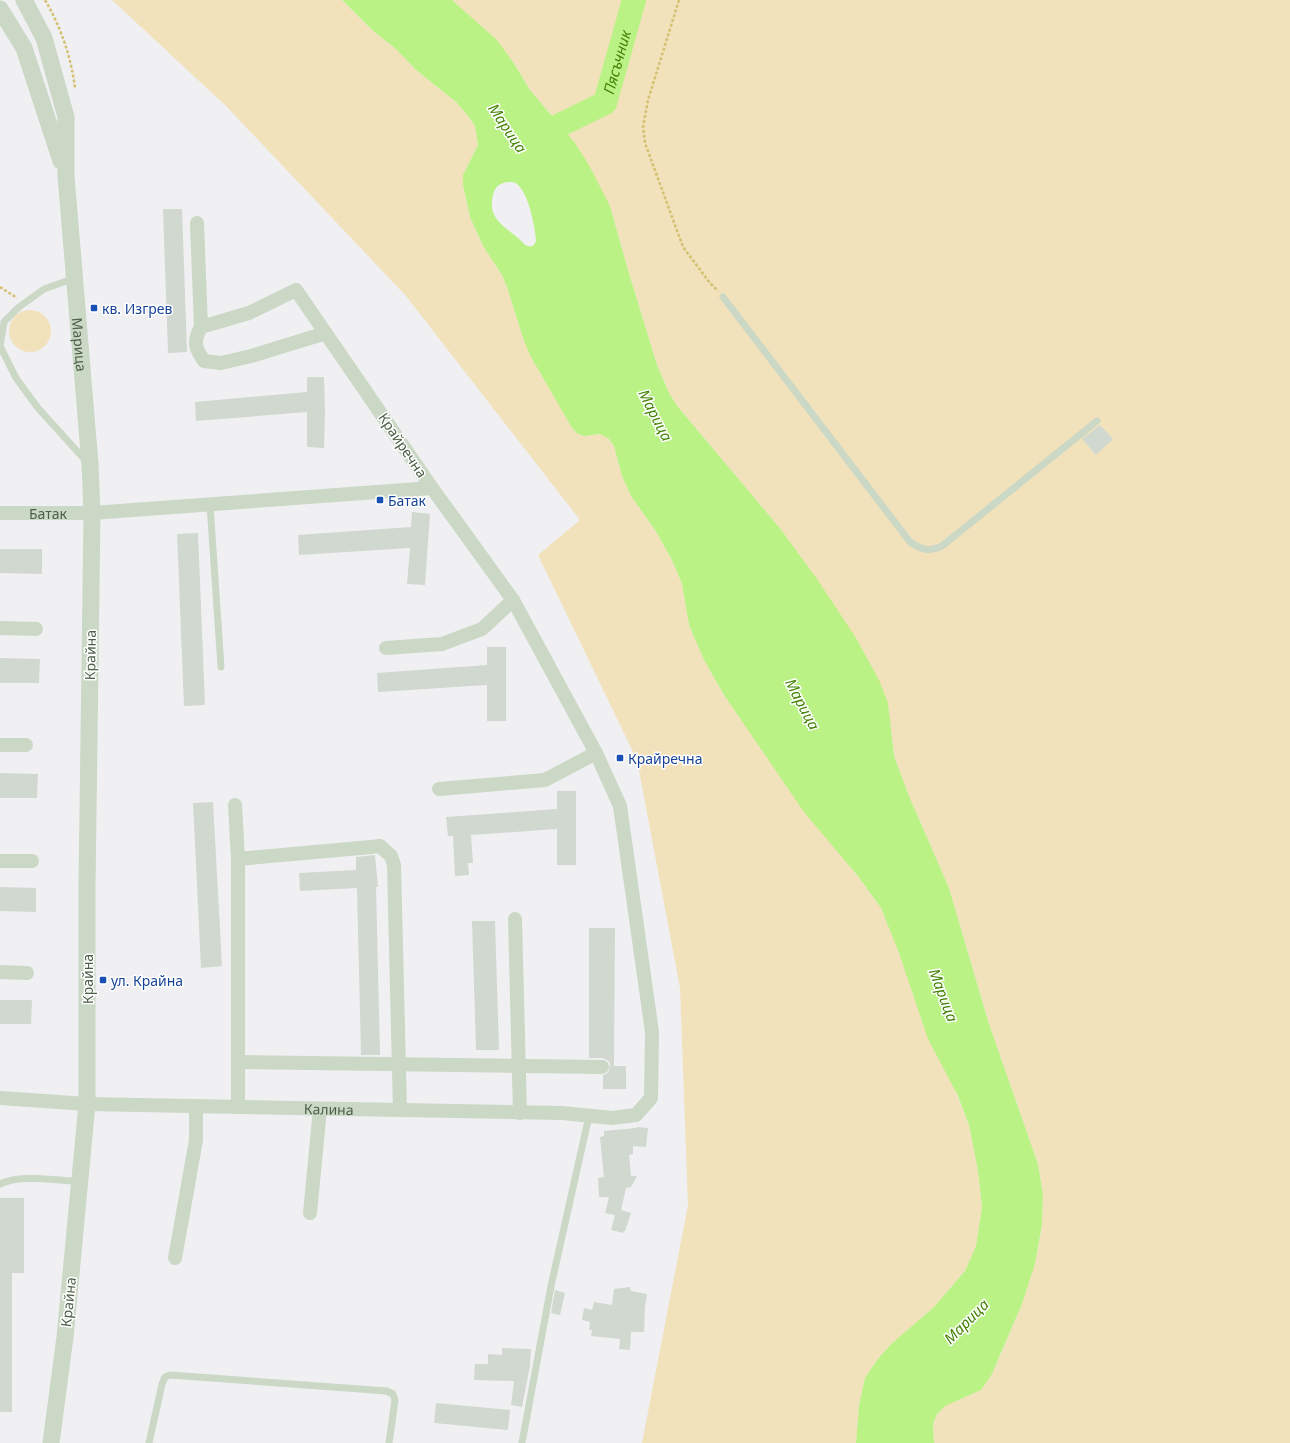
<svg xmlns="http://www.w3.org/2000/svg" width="1290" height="1443" viewBox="0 0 1290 1443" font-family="'Noto Sans',sans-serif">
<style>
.green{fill:#f2e2bc}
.water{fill:#baf286;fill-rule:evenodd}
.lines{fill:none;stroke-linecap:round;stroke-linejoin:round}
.river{stroke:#baf286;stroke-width:24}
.building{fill:#d0d8cf}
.path{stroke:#d3c171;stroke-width:2.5;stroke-dasharray:3 2;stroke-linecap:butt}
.service{stroke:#cad8c5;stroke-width:7}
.minor{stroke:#cad8c5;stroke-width:14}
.tertiary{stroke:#cad8c5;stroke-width:17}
.transit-dot{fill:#1a4fb4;stroke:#fff;stroke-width:1.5}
.labels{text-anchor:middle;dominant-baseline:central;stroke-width:3;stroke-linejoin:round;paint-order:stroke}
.transit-label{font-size:14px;fill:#164399;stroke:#fff;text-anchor:start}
.street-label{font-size:14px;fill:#4c5f46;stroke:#fff}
.water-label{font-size:15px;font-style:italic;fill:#438407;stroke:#fff}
</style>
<rect width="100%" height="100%" fill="#f0f0f2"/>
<g class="green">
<polygon points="112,0 342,0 372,30 396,49 416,70 456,102 468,116 475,126 478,145 467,167 463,185 470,217 483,246 502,275 507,287 524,341 572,428 578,434 584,436 601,434 609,439 614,446 622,476 631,496 655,530 672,560 682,584 689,625 704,660 724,695 881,908 969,1125 978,1171 982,1207 976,1246 965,1271 933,1308 891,1344 877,1360 865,1378 859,1405 856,1443 642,1443 688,1205 680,988 637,760 538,555 580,520 406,296 226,106"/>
<polygon points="452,0 1290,0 1290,1443 934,1443 933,1424 937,1414 944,1406 981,1390 992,1374 1003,1349 1022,1304 1035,1264 1042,1225 1043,1194 1038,1164 989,1024 949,888 909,796 894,756 891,731 779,527 678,407 669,393 657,365 628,270 610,206 560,125 530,90 515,65 497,41"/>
<circle cx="30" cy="331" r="21"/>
</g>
<path class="water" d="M 342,0 L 452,0 L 497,40 L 515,65 L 530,90 L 575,143 L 589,165 L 610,206 L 628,270 L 657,365 L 669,393 L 678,407 L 779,527 L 817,579 L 856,638 L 879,680 L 888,703 L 894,756 L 909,796 L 949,888 L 989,1024 L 1038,1164 L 1043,1194 L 1042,1225 L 1035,1264 L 1022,1304 L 992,1374 L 981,1390 L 945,1406 L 937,1414 L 933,1424 L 934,1443 L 856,1443 L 859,1405 L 865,1378 L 877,1360 L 891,1344 L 933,1308 L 965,1271 L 976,1246 L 982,1207 L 978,1171 L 969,1125 L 957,1094 L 928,1039 L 899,953 L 881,908 L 857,875 L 804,812 L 724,695 L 704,660 L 689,625 L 682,584 L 672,560 L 655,530 L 631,496 L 622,476 L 614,446 L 609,439 L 600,434 L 584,436 L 578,434 L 572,428 L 531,357 L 524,341 L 507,287 L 502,275 L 483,246 L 470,217 L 463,185 L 463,175 L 478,145 L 475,126 L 468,116 L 456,102 L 416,70 L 396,49 L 372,30 ZM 508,182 C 512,182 514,182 517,184 C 528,192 535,226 536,240 C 535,246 531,248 525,245 C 511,228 486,223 493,195 C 495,186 500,183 508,182 Z"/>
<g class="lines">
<path class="river" id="s1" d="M 534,144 L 560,125 L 605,103 L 634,0"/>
</g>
<g class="building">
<polygon points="163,209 182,209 187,352 168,353"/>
<polygon points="307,377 324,377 325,410 324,448 307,447 307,412 196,421 195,402 307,392"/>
<polygon points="1100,425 1113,439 1096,455 1082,439"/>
<polygon points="412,512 430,514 425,585 407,584 410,548 299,555 298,535 411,527"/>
<polygon points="198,533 205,705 184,706 177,534"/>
<polygon points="0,549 42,549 42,574 0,573"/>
<polygon points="487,647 506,647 506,721 487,721 487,685 378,692 377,673 487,665"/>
<polygon points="0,658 40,659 39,683 0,683"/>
<polygon points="0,773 38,774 37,798 0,798"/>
<polygon points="557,791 576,791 576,865 557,865 557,829 471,835 473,863 468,863 469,875 455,876 453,836 448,836 446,817 557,809"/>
<polygon points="213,802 222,966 201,968 193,803"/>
<polygon points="375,855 378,887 376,887 380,1055 361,1055 357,888 300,891 299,873 356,870 356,857"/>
<polygon points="0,887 36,888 36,912 0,911"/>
<polygon points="472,921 495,921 499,1050 476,1050"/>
<polygon points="589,928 615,928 614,1066 626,1066 626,1089 603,1089 603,1075 606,1074 609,1071 610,1063 607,1060 602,1058 589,1058"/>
<polygon points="0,1000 32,1000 31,1024 0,1024"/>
<polygon points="637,1127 648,1128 646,1147 633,1146 633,1154 629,1155 631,1176 637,1176 631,1187 626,1188 621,1210 631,1213 625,1231 624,1231 623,1233 611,1230 615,1215 605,1213 609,1197 599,1197 598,1178 604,1177 600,1137 604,1136 604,1131 636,1128"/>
<polygon points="0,1198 24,1198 24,1273 12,1273 12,1412 0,1412"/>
<polygon points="630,1287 631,1291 647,1294 645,1307 644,1332 631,1332 630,1350 619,1349 620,1339 591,1336 592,1330 589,1330 590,1322 582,1320 584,1308 592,1310 594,1302 612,1305 614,1289"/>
<polygon points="555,1290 565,1293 560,1315 551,1313"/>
<polygon points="502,1348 531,1349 530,1366 522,1407 511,1405 514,1381 474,1380 475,1364 488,1364 488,1354 502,1355"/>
<polygon points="436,1403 510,1410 508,1430 434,1423"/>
</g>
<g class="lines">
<g class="path">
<path d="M 45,0 C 61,27 71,57 75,88"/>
<polyline points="679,0 648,100 643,127 645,143 683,247 710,283 718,291"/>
<polyline points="0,287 17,298"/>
</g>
<g class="service">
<polyline points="75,278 44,289 19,307 4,322 0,346 16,378 38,408 86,461"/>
<path d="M 723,297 L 910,542 C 922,550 929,552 942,546 L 1097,421"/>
<polyline points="210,505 221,667"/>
<path d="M 0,1184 C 18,1174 59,1180 80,1182"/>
<polyline points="149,1443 162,1384 165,1377 170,1375 387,1391 393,1394 395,1400 389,1443"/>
<polyline points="522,1443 551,1286 589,1116"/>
</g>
<g class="minor">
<polyline points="197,223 201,327"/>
<path id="s2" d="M 0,513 L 92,513 L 432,488"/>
<polyline points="0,628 36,629"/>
<polyline points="386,648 442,644 482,629 513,600"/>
<polyline points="0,745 26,745"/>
<polyline points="439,789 545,780 596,753"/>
<polyline points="235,805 238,859 238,1107"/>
<polyline points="238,859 371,847 380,846 391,856 394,865 400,1110"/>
<polyline points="0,861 32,861"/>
<polyline points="515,919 520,1113"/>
<polyline points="0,972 27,973"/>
<polyline points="238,1062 602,1067"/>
<path id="s3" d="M 0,1098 L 87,1104 L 562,1113 L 612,1118 L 636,1115 L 651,1098 L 652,1032 L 620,806 L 596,753 L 513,600 L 432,488 L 296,290 L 249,313 L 201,327 C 193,341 195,348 204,361 L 221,363 L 251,356 L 326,333"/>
<polyline points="310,1213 320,1109"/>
<polyline points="175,1258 196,1140 196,1106"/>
</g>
<g class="tertiary">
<path id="s4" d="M 24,0 L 44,38 L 66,117 L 66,176 L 90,464 L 92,513 L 87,887 L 87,1104 L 65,1337 L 51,1443"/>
<polyline points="0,9 24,48 61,161"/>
</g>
</g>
<g class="transit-dot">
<rect x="90" y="304" width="8" height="8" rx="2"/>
<rect x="376" y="496" width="8" height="8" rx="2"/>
<rect x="616" y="754" width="8" height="8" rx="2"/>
<rect x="99" y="976" width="8" height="8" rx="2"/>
</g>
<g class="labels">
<g class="transit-label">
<text x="102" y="308">кв. Изгрев</text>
<text x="388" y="500">Батак</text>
<text x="628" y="758">Крайречна</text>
<text x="111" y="980">ул. Крайна</text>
</g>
<g class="street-label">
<text stroke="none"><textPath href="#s4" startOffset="353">Марица</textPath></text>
<text transform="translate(403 445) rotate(56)">Крайречна</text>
<text stroke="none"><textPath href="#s2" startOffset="48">Батак</textPath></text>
<text transform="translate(90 655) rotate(-89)">Крайна</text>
<text transform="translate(87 979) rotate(-90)">Крайна</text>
<text stroke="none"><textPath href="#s3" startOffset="329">Калина</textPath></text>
<text transform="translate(68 1302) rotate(-84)">Крайна</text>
</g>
<g class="water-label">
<text stroke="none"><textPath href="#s1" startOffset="125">Пясъчник</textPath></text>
<text transform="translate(508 128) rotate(56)">Марица</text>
<text transform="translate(656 415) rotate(63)">Марица</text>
<text transform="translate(803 704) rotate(62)">Марица</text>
<text transform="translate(944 995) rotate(69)">Марица</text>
<text transform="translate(966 1321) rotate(-45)">Марица</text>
</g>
</g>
</svg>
